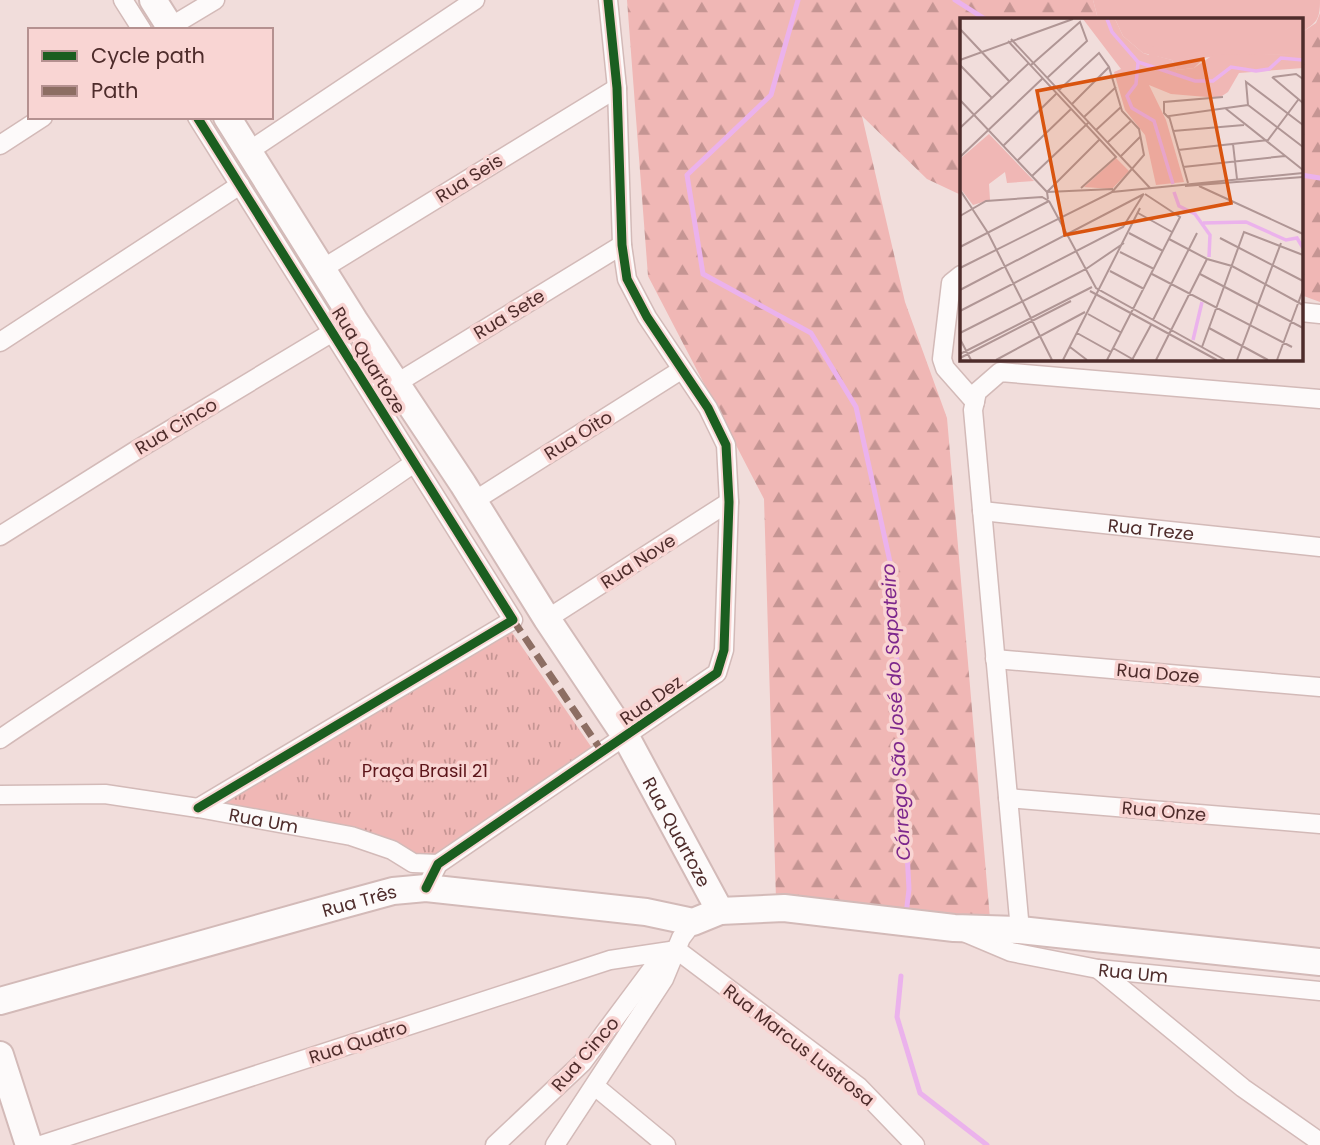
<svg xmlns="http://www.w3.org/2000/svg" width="1320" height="1145" viewBox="0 0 1320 1145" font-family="Poppins,sans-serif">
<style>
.grass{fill:#f0b7b5}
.forest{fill:url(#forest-firs)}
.park{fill:url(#park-tufts)}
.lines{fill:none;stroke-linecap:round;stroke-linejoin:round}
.stream{stroke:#ebb2ec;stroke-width:5}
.street-casing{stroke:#d3bab8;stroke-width:21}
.secondary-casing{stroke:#d3bab8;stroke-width:30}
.street{stroke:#fdfafa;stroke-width:18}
.secondary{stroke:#fdfafa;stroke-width:26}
.quiet{stroke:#8d6e63;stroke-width:7;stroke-dasharray:14 7;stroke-linecap:butt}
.cycleway-casing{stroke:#f9d5d3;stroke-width:13}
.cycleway{stroke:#1b5e20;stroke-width:9}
.labels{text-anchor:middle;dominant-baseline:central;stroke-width:7;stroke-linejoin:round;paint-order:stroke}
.street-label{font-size:18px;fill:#4e2c2b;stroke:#f9d5d3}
.park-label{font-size:18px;fill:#5c151a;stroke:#f9d5d3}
.water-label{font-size:19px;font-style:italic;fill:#7d278c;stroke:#f9d5d3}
.inset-river{fill:none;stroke:#ebb2ec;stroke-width:3.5}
.inset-road{fill:none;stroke:#b09695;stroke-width:2}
.view{fill:#d9540f;fill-opacity:0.15;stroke:#d9540f;stroke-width:3.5}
.inset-edge{fill:none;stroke:#4e2c2b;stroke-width:3.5}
</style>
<defs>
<pattern id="forest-firs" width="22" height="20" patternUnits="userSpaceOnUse" patternTransform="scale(1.75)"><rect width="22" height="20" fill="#f0b7b5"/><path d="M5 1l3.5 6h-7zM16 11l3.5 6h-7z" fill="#c59593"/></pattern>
<pattern id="park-tufts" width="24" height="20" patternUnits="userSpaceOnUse" patternTransform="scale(1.75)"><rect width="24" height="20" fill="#f0b7b5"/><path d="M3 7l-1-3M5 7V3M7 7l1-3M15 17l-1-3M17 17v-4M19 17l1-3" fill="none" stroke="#c59593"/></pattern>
</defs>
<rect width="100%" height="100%" fill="#f1dddb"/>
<path class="grass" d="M 1093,0 L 1320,0 C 1320,20 1317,22 1301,33 L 1301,19 L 1098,19 Z"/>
<g class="forest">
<polygon points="627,0 1093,0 1098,19 961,19 961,195 927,179 862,116 905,302 947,418 990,919 776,899 764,499 648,276"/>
<polygon points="1320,13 1320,302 1301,295 1301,33 1316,23"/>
</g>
<polygon class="park" points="509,628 592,748 429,859 370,834 216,808"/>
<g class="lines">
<g class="stream">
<polyline points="798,0 771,95 687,175 703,274 811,333 856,407 892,571 909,889 906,915"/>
<polyline points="955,0 985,19"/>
<polyline points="1301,175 1320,178"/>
<polyline points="901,976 897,1017 920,1093 987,1145"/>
</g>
<g class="street-casing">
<g id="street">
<polyline points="123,0 142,30"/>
<polyline points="170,27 215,0"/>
<polyline points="197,117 513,620 198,808"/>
<polyline points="0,145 43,117"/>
<polyline points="249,151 475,0"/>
<polyline points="322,269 617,88"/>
<polyline points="961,275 951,283 942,359 945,368 975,402"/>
<polyline points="1301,312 1320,314"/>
<polyline points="0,342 240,185"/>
<polyline points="397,383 622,245"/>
<polyline points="474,501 681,370"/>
<path id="s1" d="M 982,511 L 1320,547"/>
<polyline points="0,536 135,451 341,327"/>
<polyline points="547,619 729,502"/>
<polyline points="995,659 1320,687"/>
<path d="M 0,739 C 138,646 278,558 414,463"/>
<path id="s2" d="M 0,795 L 105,794 L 198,808 L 351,836 L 392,850 L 413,863 L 438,864"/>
<polyline points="1008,798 1320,824"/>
<polyline points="426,888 438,864 717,673 724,650 729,502 726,445 708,408 647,317 627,279 622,245 617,88 608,0"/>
<polyline points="1020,930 973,410 977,392 1000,372 1320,399"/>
<path id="s3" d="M 966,933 L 1011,952 L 1098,969 L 1320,991"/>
<polyline points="677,950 859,1087 915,1145"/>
<polyline points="1098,969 1243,1088 1320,1142"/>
<polyline points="596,1087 666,1145"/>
<polyline points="41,1145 610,960 677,950"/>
<polyline points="495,1145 582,1063 664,953"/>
<polyline points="555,1145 664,979 681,938 693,922"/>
</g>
</g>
<g class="secondary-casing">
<g id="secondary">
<polyline points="153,0 172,30"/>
<path id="s4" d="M 227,117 L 354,320 L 463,484 L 547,619 L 626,737 L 720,911"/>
<path id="s5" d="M 0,1001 L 338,906 L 393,891 L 426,888 L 646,912 L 693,922 L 720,911 L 784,908 L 954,928 L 1020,930 L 1320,962"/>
<polyline points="0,1055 29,1145"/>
</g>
</g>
<use href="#street" class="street"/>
<use href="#secondary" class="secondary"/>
<polyline class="quiet" points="513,620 603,753"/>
<g class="cycleway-casing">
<g id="cycleway">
<polyline points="197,117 513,620 198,808"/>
<polyline points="426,888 438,864 717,673 724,650 729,502 726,445 708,408 647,317 627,279 622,245 617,88 608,0"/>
</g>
</g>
<use href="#cycleway" class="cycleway"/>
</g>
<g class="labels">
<g class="street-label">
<text transform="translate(469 178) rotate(-32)">Rua Seis</text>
<text transform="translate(509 314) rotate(-31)">Rua Sete</text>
<text transform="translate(369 360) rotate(58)">Rua Quartoze</text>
<text transform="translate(176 426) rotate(-31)">Rua Cinco</text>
<text transform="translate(578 435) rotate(-32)">Rua Oito</text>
<text stroke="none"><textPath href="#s1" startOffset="170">Rua Treze</textPath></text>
<text transform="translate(638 561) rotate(-33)">Rua Nove</text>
<text transform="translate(1158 673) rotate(5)">Rua Doze</text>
<text transform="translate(651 700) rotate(-35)">Rua Dez</text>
<text transform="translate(1164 811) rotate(5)">Rua Onze</text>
<text stroke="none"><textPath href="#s2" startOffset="266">Rua Um</textPath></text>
<text stroke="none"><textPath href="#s4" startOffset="845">Rua Quartoze</textPath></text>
<text stroke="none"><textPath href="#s5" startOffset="373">Rua Três</textPath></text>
<text stroke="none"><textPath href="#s3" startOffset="173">Rua Um</textPath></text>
<text transform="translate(358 1042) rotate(-18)">Rua Quatro</text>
<text transform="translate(799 1045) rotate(38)">Rua Marcus Lustrosa</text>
<text transform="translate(585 1054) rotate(-49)">Rua Cinco</text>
</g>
<g class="park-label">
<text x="425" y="770">Praça Brasil 21</text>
</g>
<g class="water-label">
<text transform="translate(896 712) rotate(-93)">Córrego São José do Sapateiro</text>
</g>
</g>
<g transform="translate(960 18)">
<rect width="343" height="343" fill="#f1dddb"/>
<path d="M 155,1 L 343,1 L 343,36 L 256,38 L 244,40 L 234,50 L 217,52 L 212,42 L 183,35 L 163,18 Z" fill="#f0b7b5"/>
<path d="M 123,1 L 155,1 L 163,18 L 183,35 L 189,37 L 187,27 L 192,26 L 197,38 L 212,42 L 217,52 L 234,50 L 253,37 L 333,36 L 343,36 L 343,50 L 279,55 L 268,74 L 259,80 L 211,76 L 189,67 L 206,102 L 224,164 L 196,167 L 185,117 L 165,92 L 154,54 L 161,51 Z" fill="#f0b7b5"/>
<path d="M 29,116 L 74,163 L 47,165 L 45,154 L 29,166 L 30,182 L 13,187 L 0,170 L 0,141 ZM 156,140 L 169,153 L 152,171 L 124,169 Z" fill="#f0b7b5"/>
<path class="inset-river" d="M 147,1 L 152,14 L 178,44 L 235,63 L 253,63 L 271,49 L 296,53 L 309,51 L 321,40 L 343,42M 178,45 L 176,66 L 167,78 L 172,90 L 194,103 L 213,166M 214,174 L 219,188 L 235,196 L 250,217 L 249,239M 243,205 L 286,204 L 326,222 L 337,220 L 343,230M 233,322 L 242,284"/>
<path class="inset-road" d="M 0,11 L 49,63M 51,21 L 190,170M 48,23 L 156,139 L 121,170M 0,42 L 113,1M 0,47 L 32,80M 71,47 L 120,4 L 127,23 L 87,60M 312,59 L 343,85M 313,59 L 336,56 L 343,61M 99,72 L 139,35 L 149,49 L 162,93 L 179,111 L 184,137 L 152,174M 0,82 L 87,174 L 88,181M 112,86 L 149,49M 288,87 L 286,64 L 343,107M 288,87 L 343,129M 265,90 L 343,152M 124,99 L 156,69M 209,100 L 204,95 L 204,84 L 263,79M 0,110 L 69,45M 136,112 L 161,89M 213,113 L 284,107M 148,124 L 171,103M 273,126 L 277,161M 43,128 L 97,75M 218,132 L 308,122 L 338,82M 161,138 L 180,119M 0,139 L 83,60M 57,143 L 111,91M 223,149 L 325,138M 72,158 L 128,105M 228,165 L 209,98 L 288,87M 225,168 L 343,159M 239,168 L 343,216M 0,172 L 28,215 L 92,342M 87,174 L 140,121M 87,174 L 153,171M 89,183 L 136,270 L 265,342M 178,195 L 212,214M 0,198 L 26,183 L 82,179 L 89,183M 169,215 L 203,233M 260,220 L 343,263M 209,221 L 247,241 L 272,248 L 343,287M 0,229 L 89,183M 160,234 L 194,251M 0,250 L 152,174 L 343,155M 150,253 L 184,271M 192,256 L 332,329M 240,256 L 343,310M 0,272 L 184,176M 130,273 L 257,342M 0,293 L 163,209 L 183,177M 128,296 L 162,315M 193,302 L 237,215M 249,310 L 308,342M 0,315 L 126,251 L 164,225M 117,315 L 151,334M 0,321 L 11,342M 110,329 L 127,342M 242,329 L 284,214 L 343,237M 153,330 L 174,342M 0,336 L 132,269M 0,340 L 111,283M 36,342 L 125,294M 103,342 L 180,190M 147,342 L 220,199 L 185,176M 172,342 L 191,307M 196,342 L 247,241M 277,342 L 321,225M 317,342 L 343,272"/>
<path class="view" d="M 243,41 L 271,185 L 105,217 L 77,73 Z"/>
<rect width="343" height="343" class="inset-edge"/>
</g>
<rect x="28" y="28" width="245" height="91" fill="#f9d5d3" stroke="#b59190" stroke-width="2"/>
<rect x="42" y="51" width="35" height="10" fill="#1b5e20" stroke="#b59190" stroke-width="2"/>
<text x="91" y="63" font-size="21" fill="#4e2c2b">Cycle path</text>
<rect x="42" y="86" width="35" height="10" fill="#8d6e63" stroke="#b59190" stroke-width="2"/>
<text x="91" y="98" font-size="21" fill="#4e2c2b">Path</text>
</svg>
